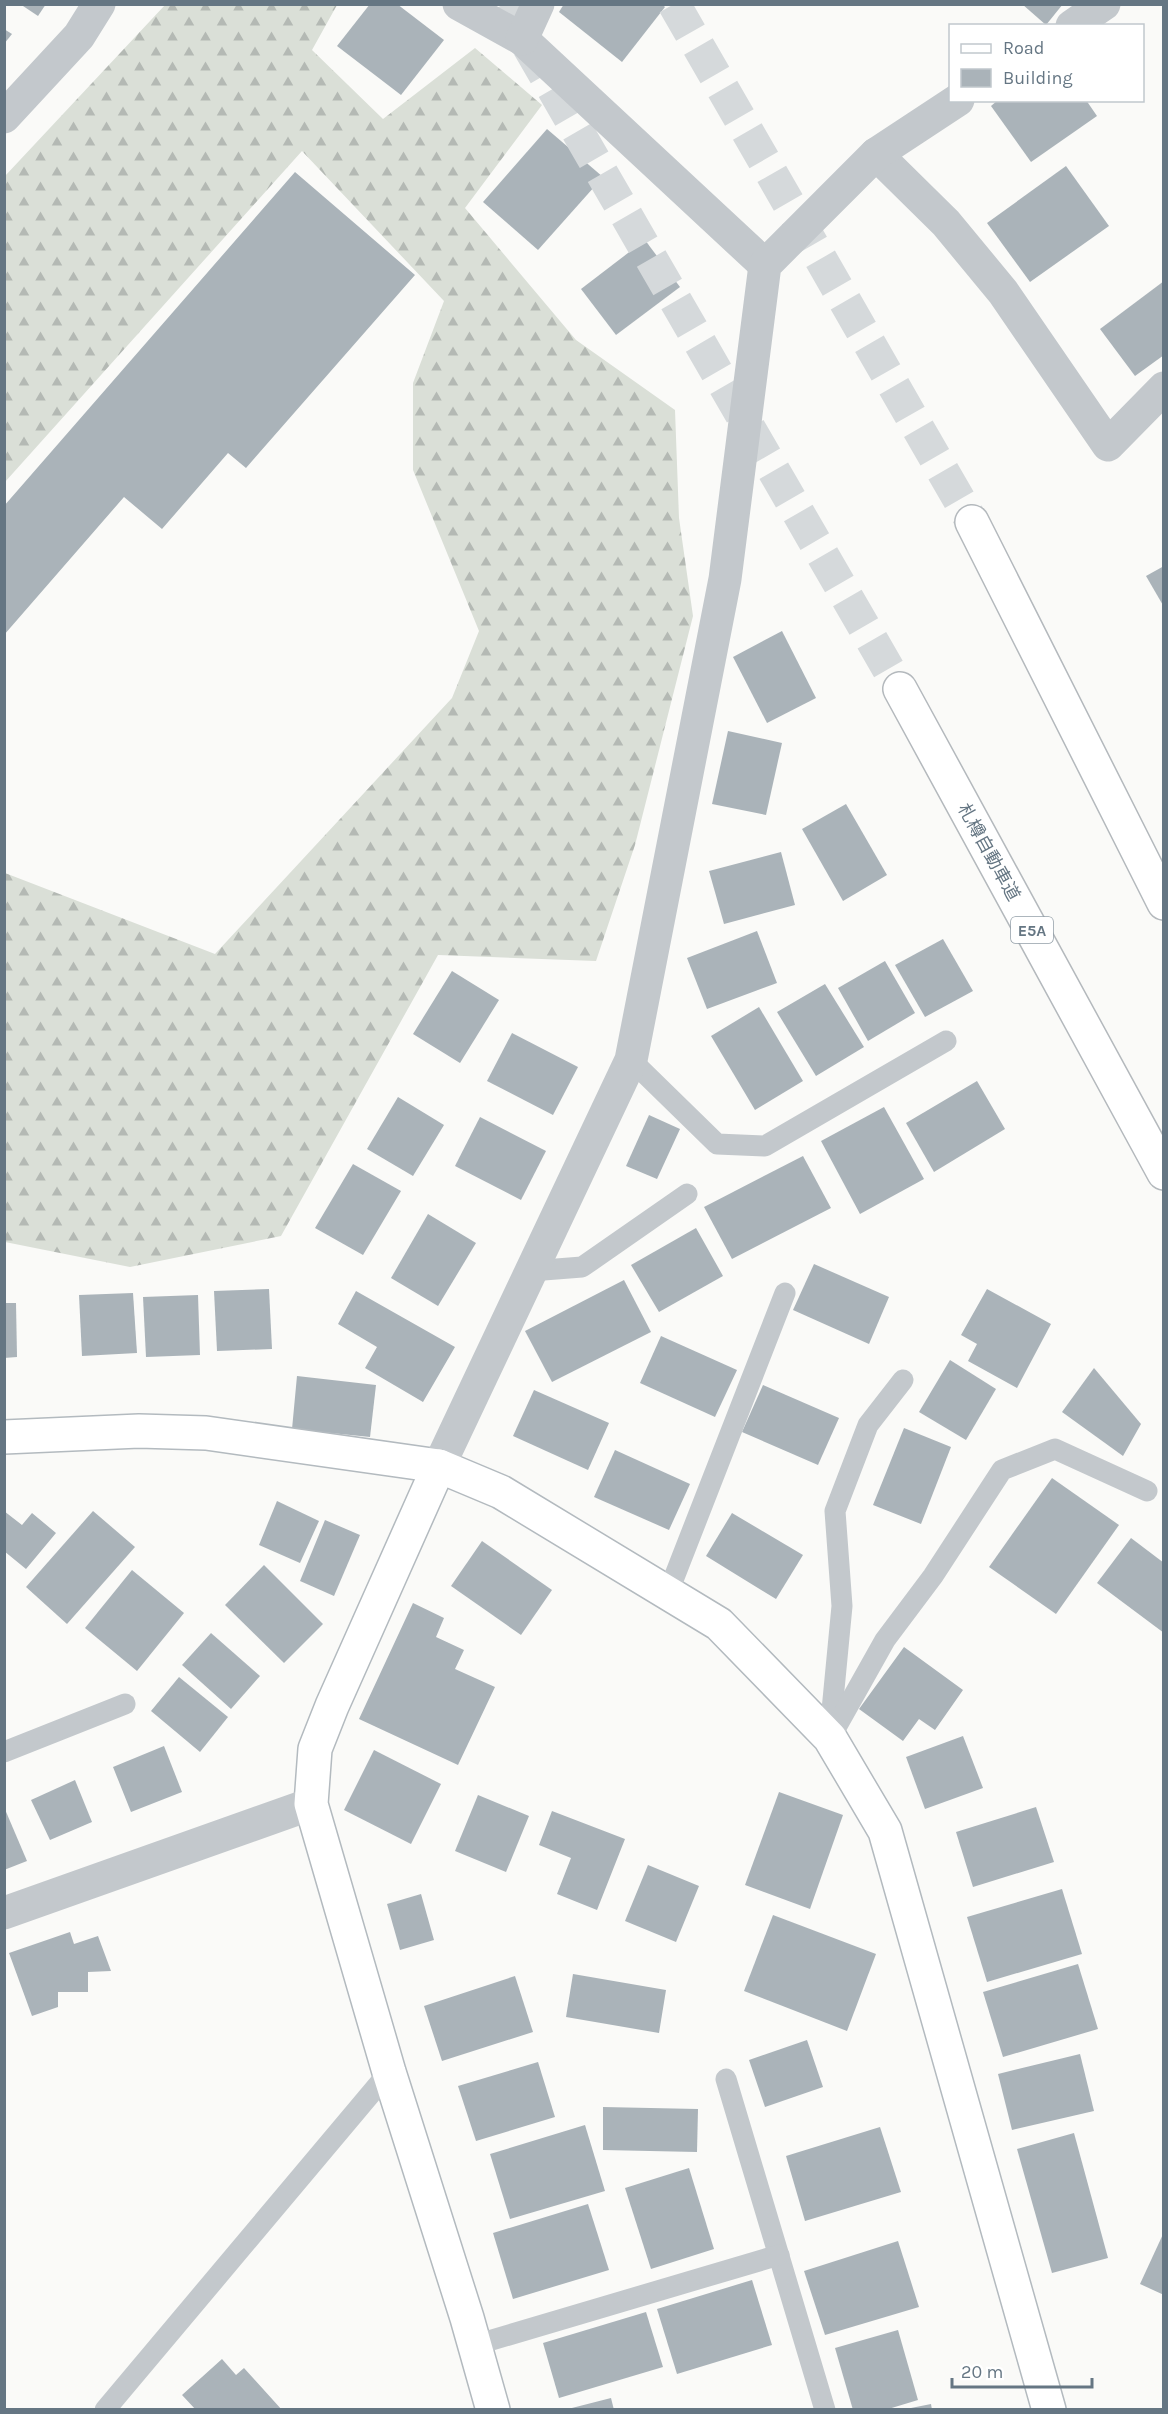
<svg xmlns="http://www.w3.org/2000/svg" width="1168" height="2414" viewBox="0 0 1168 2414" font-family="Karla,'Noto Sans JP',sans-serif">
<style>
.forest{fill:url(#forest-firs)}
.building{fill:#aab3b9}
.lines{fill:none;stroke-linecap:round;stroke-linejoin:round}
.highway-tunnel{stroke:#d5d9db;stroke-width:33;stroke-dasharray:33 16;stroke-linecap:butt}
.secondary-casing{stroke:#b3babf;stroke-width:36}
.highway-casing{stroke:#b4b9bd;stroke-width:36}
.lane{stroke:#c3c8cc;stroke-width:21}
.street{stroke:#c3c8cc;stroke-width:33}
.secondary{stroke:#fff;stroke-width:33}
.highway{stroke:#fff;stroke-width:33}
.labels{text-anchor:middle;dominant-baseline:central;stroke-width:6;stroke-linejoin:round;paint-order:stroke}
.shield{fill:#fff;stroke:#939fa8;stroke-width:1.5}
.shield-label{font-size:16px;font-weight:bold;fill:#657683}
.street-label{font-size:18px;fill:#657683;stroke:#fff}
</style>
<defs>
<pattern id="forest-firs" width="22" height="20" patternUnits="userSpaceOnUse" patternTransform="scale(1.5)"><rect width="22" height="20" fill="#dadfd7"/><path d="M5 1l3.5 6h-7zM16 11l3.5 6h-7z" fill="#b4b9b4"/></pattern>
</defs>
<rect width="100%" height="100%" fill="#fafaf8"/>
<polygon class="forest" points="165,5 337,5 312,50 383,119 475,48 542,105 465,208 576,340 675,410 679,518 693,616 635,845 596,961 438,955 281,1236 130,1267 5,1242 5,873 215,954 452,698 479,631 413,470 413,383 444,301 302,151 5,482 5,176"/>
<g class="building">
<polygon points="20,4 46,4 38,16"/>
<polygon points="370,4 397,4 444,40 401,95 337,46"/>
<polygon points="564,4 662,4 665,7 622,62 559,12"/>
<polygon points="1022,4 1063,4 1046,25"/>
<polygon points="4,29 12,34 4,44"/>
<polygon points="998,100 1086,100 1097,116 1031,162 991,106"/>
<polygon points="547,129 603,177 538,250 483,202"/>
<polygon points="1066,166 1109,226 1030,282 987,223"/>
<polygon points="295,172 415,275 246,468 228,453 162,529 124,497 4,635 4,506"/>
<polygon points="645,240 680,287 616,335 581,289"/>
<polygon points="1164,281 1164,355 1135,376 1100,329"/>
<polygon points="1164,566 1164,607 1146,576"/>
<polygon points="782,631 816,698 767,723 733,657"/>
<polygon points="728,731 782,743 766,815 712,804"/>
<polygon points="846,804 887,875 843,901 802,829"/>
<polygon points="781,852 795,905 724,924 709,871"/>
<polygon points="757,931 777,983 707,1009 687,958"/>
<polygon points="943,939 973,991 925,1017 895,965"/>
<polygon points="885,961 915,1013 868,1041 838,988"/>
<polygon points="452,971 499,1000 460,1063 413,1034"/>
<polygon points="825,984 864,1047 816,1076 777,1012"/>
<polygon points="759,1007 803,1081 755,1110 711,1036"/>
<polygon points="512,1033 578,1067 553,1115 487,1081"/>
<polygon points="977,1081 1005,1129 934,1172 906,1123"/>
<polygon points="398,1097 444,1125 413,1176 367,1149"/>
<polygon points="884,1107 924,1179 860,1214 821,1141"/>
<polygon points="649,1115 680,1129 657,1179 626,1166"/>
<polygon points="480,1117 546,1151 521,1200 455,1166"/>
<polygon points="803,1156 831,1208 732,1259 704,1207"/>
<polygon points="353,1164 401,1191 363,1255 315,1228"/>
<polygon points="428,1214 476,1243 438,1306 391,1278"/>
<polygon points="696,1228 723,1276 659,1312 631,1265"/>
<polygon points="814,1264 889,1297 869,1344 793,1310"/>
<polygon points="624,1280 651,1332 552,1382 525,1331"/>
<polygon points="269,1289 272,1349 217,1351 214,1291"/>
<polygon points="987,1289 1051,1324 1017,1388 968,1361 977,1344 961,1335"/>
<polygon points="356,1291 455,1347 423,1402 365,1368 377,1347 338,1324"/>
<polygon points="133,1293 137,1353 82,1356 79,1295"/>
<polygon points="198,1295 200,1355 146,1357 143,1297"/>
<polygon points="4,1303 16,1303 17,1357 4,1358"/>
<polygon points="661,1336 737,1370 715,1417 640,1383"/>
<polygon points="950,1360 996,1389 966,1440 919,1412"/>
<polygon points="1094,1368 1141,1424 1123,1456 1062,1412"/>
<polygon points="297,1376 376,1385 370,1437 292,1429"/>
<polygon points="763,1385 839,1418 818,1465 742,1432"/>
<polygon points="534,1390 609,1423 588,1470 513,1436"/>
<polygon points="904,1428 951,1447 921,1524 873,1505"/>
<polygon points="615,1450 690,1484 669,1530 594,1497"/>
<polygon points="1052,1478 1119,1525 1056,1614 989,1567"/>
<polygon points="277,1501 319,1521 300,1563 259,1545"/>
<polygon points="4,1511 22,1525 32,1513 56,1533 26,1569 4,1551"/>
<polygon points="93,1511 135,1547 67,1624 26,1587"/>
<polygon points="732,1513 803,1555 776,1599 706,1556"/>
<polygon points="325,1520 360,1535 334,1596 300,1581"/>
<polygon points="1131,1538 1164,1563 1164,1633 1097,1583"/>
<polygon points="482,1541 552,1590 521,1635 451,1586"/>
<polygon points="264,1565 323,1624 284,1663 225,1605"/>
<polygon points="132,1570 184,1613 137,1671 85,1628"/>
<polygon points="413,1603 444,1618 436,1637 464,1650 455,1669 495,1687 458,1765 359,1719"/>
<polygon points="211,1633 260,1676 231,1709 182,1665"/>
<polygon points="904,1647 963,1690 935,1730 919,1719 903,1741 859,1709"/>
<polygon points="179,1677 228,1717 200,1752 151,1711"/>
<polygon points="963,1736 983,1788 925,1809 906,1757"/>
<polygon points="164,1746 182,1792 131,1812 113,1767"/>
<polygon points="374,1750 441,1784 411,1844 344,1810"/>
<polygon points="75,1780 92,1822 50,1840 31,1800"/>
<polygon points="779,1792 843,1815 810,1909 745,1885"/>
<polygon points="478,1795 529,1816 506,1872 455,1851"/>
<polygon points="4,1807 27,1861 4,1870"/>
<polygon points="1036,1807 1054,1862 973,1887 956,1832"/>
<polygon points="552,1811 625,1839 597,1910 557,1894 571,1858 539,1845"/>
<polygon points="648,1865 699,1886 676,1942 625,1921"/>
<polygon points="1062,1889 1082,1954 987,1982 967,1917"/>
<polygon points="421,1894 434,1940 400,1950 387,1904"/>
<polygon points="773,1915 876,1954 847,2031 744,1991"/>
<polygon points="70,1932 74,1944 98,1936 111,1971 88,1972 88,1992 58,1992 58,2007 32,2016 9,1953"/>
<polygon points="1078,1964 1098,2029 1003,2057 983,1992"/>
<polygon points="573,1974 666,1990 659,2033 566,2017"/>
<polygon points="515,1976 533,2032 442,2061 424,2006"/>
<polygon points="807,2040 823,2087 765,2107 749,2060"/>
<polygon points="1080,2054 1094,2111 1012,2130 998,2074"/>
<polygon points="538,2062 555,2117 476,2141 458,2086"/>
<polygon points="603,2107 698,2109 697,2152 603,2150"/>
<polygon points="585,2125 605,2191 510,2219 490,2154"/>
<polygon points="880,2127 901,2192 805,2221 786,2156"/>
<polygon points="1074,2133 1108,2258 1052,2273 1017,2149"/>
<polygon points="689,2168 714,2249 651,2269 625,2188"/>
<polygon points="588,2204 609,2270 513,2299 493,2233"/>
<polygon points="1164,2232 1164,2295 1140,2284"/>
<polygon points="898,2241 919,2307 825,2335 804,2271"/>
<polygon points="752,2280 772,2345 677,2374 657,2309"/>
<polygon points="646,2312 663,2367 559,2398 543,2343"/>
<polygon points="898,2330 918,2400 885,2410 853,2410 835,2348"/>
<polygon points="222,2359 236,2375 244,2368 282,2410 196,2410 182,2395"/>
<polygon points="611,2398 614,2410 568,2410 568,2409"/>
<polygon points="931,2404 932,2410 911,2410 911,2408"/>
</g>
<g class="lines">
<g class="highway-tunnel">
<polyline points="504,4 900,689"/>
<polyline points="674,4 972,522"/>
</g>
<g class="secondary-casing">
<g id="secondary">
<polyline points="4,1437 139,1431 206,1433 439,1466 501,1492 719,1624 830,1738 885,1831 1049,2410"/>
<polyline points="439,1466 332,1706 315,1749 311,1804 389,2072 467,2318 493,2410"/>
</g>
</g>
<g class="highway-casing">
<g id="highway">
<polyline points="972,522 1164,903"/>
<polyline points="900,689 1164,1173"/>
</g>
</g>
<g class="lane">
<polyline points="631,1060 717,1144 765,1146 946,1041"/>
<polyline points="531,1271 582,1267 687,1194"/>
<polyline points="668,1593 785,1293"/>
<polyline points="830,1731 842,1606 835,1511 868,1425 903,1380"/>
<polyline points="830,1738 885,1640 933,1576 1002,1470 1055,1449 1147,1491"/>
<polyline points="4,1752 125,1704"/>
<polyline points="726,2079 825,2410"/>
<polyline points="475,2345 779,2255"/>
<polyline points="105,2410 389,2072"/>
</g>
<g class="street">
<polyline points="459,4 522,39 765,265"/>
<polyline points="1072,26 1104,4"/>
<polyline points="522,39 538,4"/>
<polyline points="4,117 79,36 99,4"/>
<polyline points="876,154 946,223 1003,292 1108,445 1164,388"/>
<polyline points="439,1466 631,1060 725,579 765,265 876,154 958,100"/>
<polyline points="4,1913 311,1804"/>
</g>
<use href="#secondary" class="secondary"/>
<use href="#highway" class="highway"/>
</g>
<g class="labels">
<rect class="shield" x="1011" y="917" width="42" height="26" rx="4.5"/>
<g class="shield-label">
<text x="1032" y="930">E5A</text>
</g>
<g class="street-label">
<text transform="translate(989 852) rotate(61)">札樽自動車道</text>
</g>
</g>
<rect width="1168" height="2414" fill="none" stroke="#657683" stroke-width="12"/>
<rect x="949" y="24" width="195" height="78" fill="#ffffff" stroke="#c1c8cd" stroke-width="1.5"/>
<rect x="961" y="44" width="30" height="9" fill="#ffffff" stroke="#c1c8cd" stroke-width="1.5"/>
<text x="1003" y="54" font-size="18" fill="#657683">Road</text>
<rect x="961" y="69" width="30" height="18" fill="#aab3b9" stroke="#c1c8cd" stroke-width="1.5"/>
<text x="1003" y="84" font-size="18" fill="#657683">Building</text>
<path d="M952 2378v9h140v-9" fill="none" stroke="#657683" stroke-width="3"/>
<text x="961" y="2378" font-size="18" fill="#657683" stroke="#ffffff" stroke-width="4.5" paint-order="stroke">20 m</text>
</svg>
